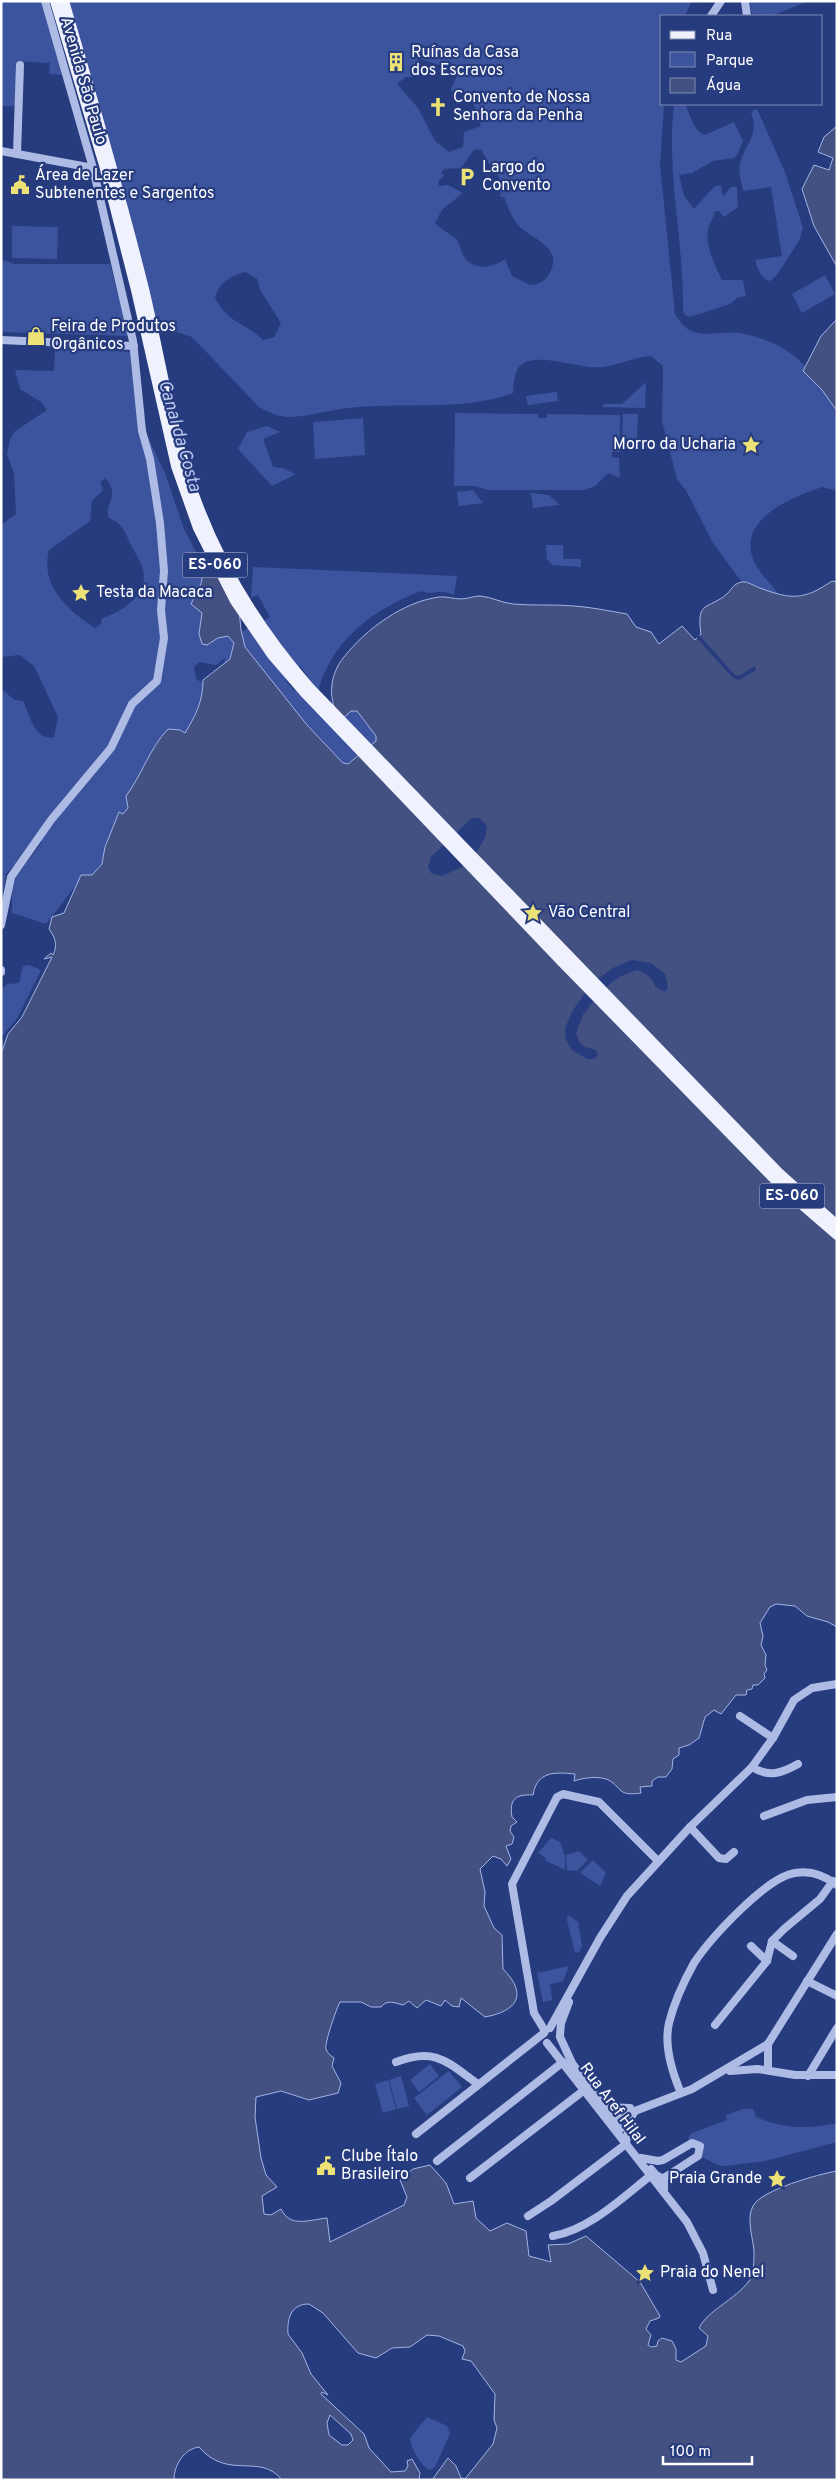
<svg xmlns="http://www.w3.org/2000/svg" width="838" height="2481" viewBox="0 0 838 2481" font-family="Overpass,sans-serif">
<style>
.green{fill:#3c549d;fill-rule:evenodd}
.water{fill:#425082;stroke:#a3b5e6;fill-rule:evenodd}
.pier{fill:#273c7f}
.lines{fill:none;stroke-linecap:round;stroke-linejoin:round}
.minor{stroke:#aebce5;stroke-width:8}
.major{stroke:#eff2fd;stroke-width:10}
.labels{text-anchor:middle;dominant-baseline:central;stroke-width:4.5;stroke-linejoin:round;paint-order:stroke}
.shield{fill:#273c7f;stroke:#bec4d9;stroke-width:1}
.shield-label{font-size:15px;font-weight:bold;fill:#fff}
.poi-label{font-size:16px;fill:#fff;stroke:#273c7f;text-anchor:start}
.street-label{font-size:16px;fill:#fff;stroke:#273c7f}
.water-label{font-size:18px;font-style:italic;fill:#bac7ed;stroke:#273c7f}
</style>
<rect width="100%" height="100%" fill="#273c7f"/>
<g class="green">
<polygon points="1,1 41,1 64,75 49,74 50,63 17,61 15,106 1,106"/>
<path d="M 66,1 L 692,1 L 685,16 L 662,16 L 662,104 L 664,104 L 660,165 L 675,314 C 693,347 717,327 745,334 C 768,339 789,349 805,366 L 803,371 C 812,384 826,391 834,406 C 838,417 837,475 837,491 L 822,487 C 793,497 738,518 753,559 C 758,572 771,584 780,596 L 743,582 L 738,577 L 713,543 L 687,492 L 677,479 L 662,421 L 663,366 L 651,356 C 634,357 619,365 602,367 C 581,370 533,349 519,367 C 514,373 514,385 513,393 C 463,412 401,402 348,408 C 329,410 307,417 287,417 C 276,416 268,412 259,407 L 192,337 L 159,326 L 147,310 ZM 417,58 L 454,70 L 458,74 L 451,89 L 452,92 L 461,93 L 472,100 L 481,126 L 464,132 L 463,147 L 449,152 L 435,141 L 418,108 L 397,84 L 406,77 L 416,77 L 422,74 L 422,68 ZM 481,149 L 489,164 L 494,162 L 499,173 L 497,174 L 502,184 L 500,197 L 504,197 C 508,207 511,217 518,225 C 530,239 565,246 549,274 C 546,281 537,285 530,285 L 512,276 L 505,259 C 493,268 474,271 464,257 C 461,252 460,244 456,239 C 450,233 441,230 435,223 L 442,210 L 463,193 L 448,185 L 439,186 L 438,182 L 444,175 L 441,173 L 444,169 L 461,168 L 474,150 ZM 246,272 L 257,279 L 260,290 L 281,323 L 274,337 L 263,340 C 243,321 230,325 215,298 C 219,283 231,275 246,272 Z"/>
<polygon points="750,1 809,1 771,16 754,16 751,11"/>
<path d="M 674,104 L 685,104 C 690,114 694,132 705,135 L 734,122 L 743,141 L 737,155 L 734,158 L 713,161 L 692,173 L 679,175 L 684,196 L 694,209 L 715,186 L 721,186 L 723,197 L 731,187 L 737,187 L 738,207 L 724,217 L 719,211 L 715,211 C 714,218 709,223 708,230 C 705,245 715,266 722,280 L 743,280 L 746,296 L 737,298 L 730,304 L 690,317 L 685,315 L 683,311 C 684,241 666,173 674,104 Z"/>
<path d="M 757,109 L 785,172 L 803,228 L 799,241 L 776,276 L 770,281 C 762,279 757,268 755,260 L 782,256 L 771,187 L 743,191 C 742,182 738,172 740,164 C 745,143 760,136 751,112 Z"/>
<polygon points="12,226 58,227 57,259 12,258"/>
<polygon points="1,259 15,264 110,264 129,336 1,332"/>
<polygon points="825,275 835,294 802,313 792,294"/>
<path d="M 55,347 L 130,352 L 137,415 L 165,473 L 184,529 L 204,567 L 201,584 L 191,604 L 202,613 L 203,619 L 199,634 L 204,645 L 224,636 L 228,636 L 234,643 L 230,659 L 224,663 L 225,658 L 216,665 L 199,662 L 194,667 L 196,679 L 203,683 C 204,701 195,718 185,734 L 160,738 L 134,785 L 126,796 L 128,808 L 123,814 L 119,813 L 105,847 L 102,864 L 92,875 L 84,875 L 46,924 L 12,913 L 12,882 L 42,842 L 38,841 L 6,874 L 1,905 L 1,689 L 15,700 L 23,701 C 30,715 34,741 54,737 L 58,717 L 34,666 L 20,655 L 1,657 L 1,525 L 16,514 L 14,473 L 7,454 L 10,439 L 14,432 L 47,410 L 41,402 L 20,389 L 15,370 L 54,371 ZM 105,478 C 122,497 103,502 109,518 C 123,523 126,535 132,547 C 136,555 143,565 144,575 C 145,597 120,613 102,618 L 101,624 L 95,628 C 67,610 40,586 49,550 L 90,521 L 92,501 L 103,490 L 100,482 Z"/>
<polygon points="646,382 645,408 603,407 603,404 622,404"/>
<polygon points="557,392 558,401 528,405 526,396"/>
<polygon points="455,413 538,414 538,418 547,418 547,414 620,415 620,452 612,452 612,457 619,458 620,478 608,473 595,486 584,490 488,490 475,486 454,486"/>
<polygon points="623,414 638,414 637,438 622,438"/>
<polygon points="363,418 365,455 315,459 313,422"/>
<polygon points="267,426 280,432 263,439 273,467 282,468 296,474 272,486 238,449 247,432"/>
<polygon points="473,490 483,503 459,506 457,492"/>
<polygon points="531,493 549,495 560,505 533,508"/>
<polygon points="546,545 563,545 563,559 581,559 581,567 552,565 547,559"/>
<path d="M 253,567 L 457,576 L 454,595 C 439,588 432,596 421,591 C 372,610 330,641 317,695 L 339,721 L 351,711 L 357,711 L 376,736 L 376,741 L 351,763 L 343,763 L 307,725 L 245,647 L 241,632 L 270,617 L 258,595 L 251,598 ZM 300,666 L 309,678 L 294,691 L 285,679 Z"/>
<polygon points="29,965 41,970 18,1017 1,1038 1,990 7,984 19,983 23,966"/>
<polygon points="551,1838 560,1842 565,1856 565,1870 545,1860 546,1858 538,1853"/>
<polygon points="579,1851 588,1860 577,1871 567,1870 566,1855"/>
<polygon points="593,1860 606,1873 600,1886 580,1873"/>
<polygon points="568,1915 578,1922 582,1946 579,1952 575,1953 567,1920"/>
<polygon points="569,1966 563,1981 550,1984 552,2000 543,2002 537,1973"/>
<polygon points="430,2064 439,2076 419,2092 410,2080"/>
<polygon points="449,2071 462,2087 427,2115 414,2098"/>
<polygon points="401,2076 409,2106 397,2109 389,2080"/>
<polygon points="388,2080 396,2109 383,2113 375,2084"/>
<path d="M 743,2109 L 753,2109 L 756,2117 C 784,2129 807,2129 837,2123 L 837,2142 L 765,2161 L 726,2166 L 721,2166 L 701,2157 L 702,2148 L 690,2141 L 688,2138 L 692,2133 L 727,2120 L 726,2115 Z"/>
<path d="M 427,2417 L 447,2426 L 450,2434 L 435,2467 L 430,2470 C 420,2465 411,2449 410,2438 Z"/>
</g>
<g class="water">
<polygon points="837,126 837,267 814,226 802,189 814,165 829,170 833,158 818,152 824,137"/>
<polygon points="837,319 837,411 822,390 803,371 821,336"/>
<path d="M 219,556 L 234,558 L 241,630 L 245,647 L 307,725 L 343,763 L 348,764 L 376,741 L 376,736 L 357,711 L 351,711 L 341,720 C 327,701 329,675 344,657 C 366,629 403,602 439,597 C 445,596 454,599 461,599 C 467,599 474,596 480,596 C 492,597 502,603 513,604 C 533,606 554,604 574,606 C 591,607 609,611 627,614 L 636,627 L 651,632 L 659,644 L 682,626 L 695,640 L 701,634 C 696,600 708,610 727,594 C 732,589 734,583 742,582 C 747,581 754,586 760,588 C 792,600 804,600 832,581 L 837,582 L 837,1627 L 828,1622 L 807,1616 L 795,1606 L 776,1604 L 770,1607 L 760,1623 L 763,1636 L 761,1645 L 766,1655 L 765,1665 L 767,1670 L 764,1674 L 765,1678 L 758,1685 L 753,1685 L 752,1689 L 747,1690 L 746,1695 L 736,1695 L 721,1714 L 714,1710 L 705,1717 L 699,1738 L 689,1745 L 679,1748 L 679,1755 L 673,1759 L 672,1769 L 666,1777 L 658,1777 L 652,1781 L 652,1786 L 640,1787 L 641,1793 C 615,1797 622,1785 606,1779 C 596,1776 583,1778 574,1781 L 575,1774 C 555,1772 537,1771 533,1795 C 516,1794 509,1799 512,1817 L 517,1822 L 511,1826 L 510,1831 L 514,1837 L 512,1844 L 506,1846 L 511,1859 L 507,1866 L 501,1859 L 493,1856 L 480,1869 L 485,1892 L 484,1906 L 494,1928 L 502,1935 L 503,1969 C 528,1994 518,2011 485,2017 L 461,1998 L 459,2007 L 452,2006 L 445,2000 L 441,2006 L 426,2000 L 417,2008 L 409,2001 L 403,2005 C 395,2003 387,1999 381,2007 L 371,2007 L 361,2002 L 340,2002 C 337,2007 324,2044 326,2049 C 327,2053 331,2056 334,2058 L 332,2066 L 341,2083 L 338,2093 L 309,2100 L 281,2091 L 256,2097 L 255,2117 L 261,2158 L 266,2175 L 277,2187 L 262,2196 L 264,2214 L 271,2215 L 281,2209 C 290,2228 308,2220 327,2218 L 330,2242 L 404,2205 L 407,2197 L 400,2180 L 413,2169 L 430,2165 L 446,2183 L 454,2204 L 473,2201 L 476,2218 L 490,2231 L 507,2223 L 526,2231 L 529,2256 L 551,2262 L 548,2245 L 568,2244 L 586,2236 L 640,2282 L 660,2316 L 659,2318 L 650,2321 L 646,2329 L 651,2335 L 648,2345 L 651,2347 L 657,2346 L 658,2341 L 662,2338 L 672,2341 L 676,2349 L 676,2360 L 681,2362 L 706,2346 L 708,2336 L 699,2328 C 707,2311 736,2299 749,2281 C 754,2275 754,2260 754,2251 C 753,2238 746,2218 753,2206 C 761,2190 819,2174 837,2171 L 837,2480 L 432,2480 L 448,2458 L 456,2466 L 461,2478 L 465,2479 L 493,2444 L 497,2428 L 494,2420 L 495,2394 L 471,2361 L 462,2359 L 465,2351 L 463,2346 L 439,2336 L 427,2335 L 410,2347 L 392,2348 L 376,2358 L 358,2353 L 323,2313 L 309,2304 C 291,2304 287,2318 288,2334 L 302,2353 L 311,2374 L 328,2395 L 322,2392 L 321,2394 L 364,2434 L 369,2448 L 391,2472 L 405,2471 L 408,2466 L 407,2461 L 412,2459 L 420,2473 L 419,2480 L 282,2480 C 260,2452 228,2481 199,2447 C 184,2449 174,2465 174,2480 L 1,2480 L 1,1054 L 8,1034 L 22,1017 L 52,957 L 44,959 L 51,953 L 53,955 C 58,945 55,937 49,929 L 52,917 L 64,913 L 81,875 L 92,875 L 102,864 L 105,847 L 119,812 L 123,814 L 128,808 L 126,796 C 142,775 149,749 168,729 L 180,730 L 185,733 C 196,715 203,701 203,680 L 230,659 L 234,643 L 228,636 L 218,638 L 207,645 L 202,644 L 199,634 L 202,613 L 191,604 L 201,584 L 204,567 ZM 330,2415 L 351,2434 L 353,2440 L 348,2445 L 342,2445 L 329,2435 L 327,2423 Z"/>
</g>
<g class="pier">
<polygon points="698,634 735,675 741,675 753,667 755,666 756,670 739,680 733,678 695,636"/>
<polygon points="472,818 479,818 487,826 485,838 475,854 597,980 613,968 632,960 651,963 665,974 668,988 665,992 655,987 653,981 646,974 637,970 619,977 605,988 782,1170 837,1220 837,1240 782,1193 594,1000 583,1015 576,1033 580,1043 586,1047 596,1050 598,1056 593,1059 587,1059 572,1050 566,1040 565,1028 573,1010 586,992 464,866 442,876 431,873 428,867 431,857"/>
</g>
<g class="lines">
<g class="minor">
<polyline points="745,1 747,16"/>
<polyline points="711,16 721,1"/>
<polyline points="1,151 93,168"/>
<polyline points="17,154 20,65"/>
<polyline points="1,340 134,346"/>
<polyline points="1,925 11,877 51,820 111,748 132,704 157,681 164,638 161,610 164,571 160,523 150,459 142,431 133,341 93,168 45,1"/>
<polyline points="1,970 1,972"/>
<polyline points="740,1716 773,1738"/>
<path d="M 752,1767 C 769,1778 782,1773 798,1764"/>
<polyline points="764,1816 807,1800 837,1797"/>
<polyline points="690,1827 719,1858 726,1859 734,1852"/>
<polyline points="772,1941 793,1956"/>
<polyline points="751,1946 767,1961"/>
<polyline points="807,1981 837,1996"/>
<polyline points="715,2025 767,1961 772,1941 784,1929 820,1899 833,1881"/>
<polyline points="550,2028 600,1938 627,1896 690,1827 752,1767 773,1738 794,1700 812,1688 837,1684"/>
<polyline points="545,2031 534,2013 512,1884 557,1797 563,1794 599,1802 658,1861"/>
<polyline points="560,2035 561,2023 569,2002"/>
<polyline points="560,2037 572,2063 620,2129"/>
<polyline points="547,2043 687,2222 703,2253 713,2290"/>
<path d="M 396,2062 C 436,2047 447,2062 478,2084"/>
<polyline points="768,2066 768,2044 837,1934"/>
<polyline points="730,2071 758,2069 795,2075 837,2075"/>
<polyline points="808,2076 837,2028"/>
<path d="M 681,2093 C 672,2072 664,2045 669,2023 C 674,2003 684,1981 694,1963 C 710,1939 766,1877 795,1873 C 811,1870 824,1875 837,1885"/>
<polyline points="605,2107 630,2108"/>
<polyline points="608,2117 635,2111 692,2089 768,2044"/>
<polyline points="416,2134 544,2033"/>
<polyline points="641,2158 658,2161 663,2160 692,2143 700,2146 698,2156 659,2181"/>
<polyline points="437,2161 563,2062"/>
<polyline points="651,2169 656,2175 664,2179 664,2192"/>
<polyline points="470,2178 587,2088"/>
<polyline points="528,2216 551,2201 626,2144 629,2121 635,2111"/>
<path d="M 553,2236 C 589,2230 622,2198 650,2176"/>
</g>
<g class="major">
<polyline points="55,1 104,165 136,290 176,466 198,528 235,601 272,655 304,692 562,962 785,1190 837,1235"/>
<path d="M 64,1 C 92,97 120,192 144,289 C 159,352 169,417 189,480 C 214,557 256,626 309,687 L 779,1173 L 837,1225"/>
</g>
</g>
<defs>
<g id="building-bare" transform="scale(1.5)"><path d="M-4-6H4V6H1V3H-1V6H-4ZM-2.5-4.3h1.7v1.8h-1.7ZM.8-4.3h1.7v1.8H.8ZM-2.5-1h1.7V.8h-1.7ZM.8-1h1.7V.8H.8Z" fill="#ede275" stroke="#273c7f" stroke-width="2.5" paint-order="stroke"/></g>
<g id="church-bare" transform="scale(1.5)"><path d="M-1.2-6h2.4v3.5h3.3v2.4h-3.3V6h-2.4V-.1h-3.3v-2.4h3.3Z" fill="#ede275" stroke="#273c7f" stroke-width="2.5" paint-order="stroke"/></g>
<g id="parking-bare" transform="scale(1.5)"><path d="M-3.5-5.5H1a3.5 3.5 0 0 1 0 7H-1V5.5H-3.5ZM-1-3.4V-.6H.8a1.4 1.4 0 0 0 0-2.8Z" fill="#ede275" stroke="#273c7f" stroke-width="2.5" paint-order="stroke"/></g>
<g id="civic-bare" transform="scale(1.5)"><path d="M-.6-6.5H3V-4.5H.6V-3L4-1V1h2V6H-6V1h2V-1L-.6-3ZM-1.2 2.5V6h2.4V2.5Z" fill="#ede275" stroke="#273c7f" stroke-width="2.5" paint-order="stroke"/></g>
<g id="shop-bare" transform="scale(1.5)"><path d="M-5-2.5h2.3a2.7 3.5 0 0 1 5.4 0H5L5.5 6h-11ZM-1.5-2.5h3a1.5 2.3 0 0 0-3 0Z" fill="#ede275" stroke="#273c7f" stroke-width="2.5" paint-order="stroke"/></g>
<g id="sight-bare" transform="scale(1.5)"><path d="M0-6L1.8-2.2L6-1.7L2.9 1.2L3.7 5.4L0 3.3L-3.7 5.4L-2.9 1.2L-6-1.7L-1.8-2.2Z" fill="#ede275" stroke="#273c7f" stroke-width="2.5" paint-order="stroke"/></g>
</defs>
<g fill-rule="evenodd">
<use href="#building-bare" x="396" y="62"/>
<use href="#church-bare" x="438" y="107"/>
<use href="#parking-bare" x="467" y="177"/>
<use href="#civic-bare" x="20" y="185"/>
<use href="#shop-bare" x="36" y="336"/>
<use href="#sight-bare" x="751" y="445"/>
<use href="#sight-bare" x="81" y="593"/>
<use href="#sight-bare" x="533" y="913"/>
<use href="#civic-bare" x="326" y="2166"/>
<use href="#sight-bare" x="777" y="2179"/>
<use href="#sight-bare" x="645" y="2273"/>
</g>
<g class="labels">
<g class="shield">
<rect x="182.5" y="552.5" width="65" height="25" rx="4"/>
<rect x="759.5" y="1183.5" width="65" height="25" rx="4"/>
</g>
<g class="shield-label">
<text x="215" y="565">ES-060</text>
<text x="792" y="1196">ES-060</text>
</g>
<g class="poi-label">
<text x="411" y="53">Ruínas da Casa<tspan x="411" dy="18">dos Escravos</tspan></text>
<text x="453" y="98">Convento de Nossa<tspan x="453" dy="18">Senhora da Penha</tspan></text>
<text x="482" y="168">Largo do<tspan x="482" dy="18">Convento</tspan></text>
<text x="35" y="176">Área de Lazer<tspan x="35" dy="18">Subtenentes e Sargentos</tspan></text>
<text x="51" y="327">Feira de Produtos<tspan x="51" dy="18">Orgânicos</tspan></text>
<text x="736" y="445" text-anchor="end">Morro da Ucharia</text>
<text x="96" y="593">Testa da Macaca</text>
<text x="548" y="913">Vão Central</text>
<text x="341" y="2157">Clube Ítalo<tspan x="341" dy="18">Brasileiro</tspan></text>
<text x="762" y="2179" text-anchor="end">Praia Grande</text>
<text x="660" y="2273">Praia do Nenel</text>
</g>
<g class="street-label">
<text transform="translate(83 81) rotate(74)">Avenida São Paulo</text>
<text transform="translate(612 2104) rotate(53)">Rua Aref Hilal</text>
</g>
<g class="water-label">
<text transform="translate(179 436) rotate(74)">Canal da Costa</text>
</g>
</g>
<rect width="838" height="2481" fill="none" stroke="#ffffff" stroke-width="5"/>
<rect x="660" y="15" width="162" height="90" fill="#273c7f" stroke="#7d8ab2"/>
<rect x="670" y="31" width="25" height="8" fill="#eff2fd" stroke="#7d8ab2"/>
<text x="706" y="40" font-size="15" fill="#ffffff">Rua</text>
<rect x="670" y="52" width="25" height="15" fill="#3c549d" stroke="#7d8ab2"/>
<text x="706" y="65" font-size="15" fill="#ffffff">Parque</text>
<rect x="670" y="78" width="25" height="15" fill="#425082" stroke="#7d8ab2"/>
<text x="706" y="90" font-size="15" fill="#ffffff">Água</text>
<path d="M663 2456v8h89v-8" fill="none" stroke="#ffffff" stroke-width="2.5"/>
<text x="670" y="2456" font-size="15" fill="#ffffff" stroke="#273c7f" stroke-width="4" paint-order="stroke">100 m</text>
</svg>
